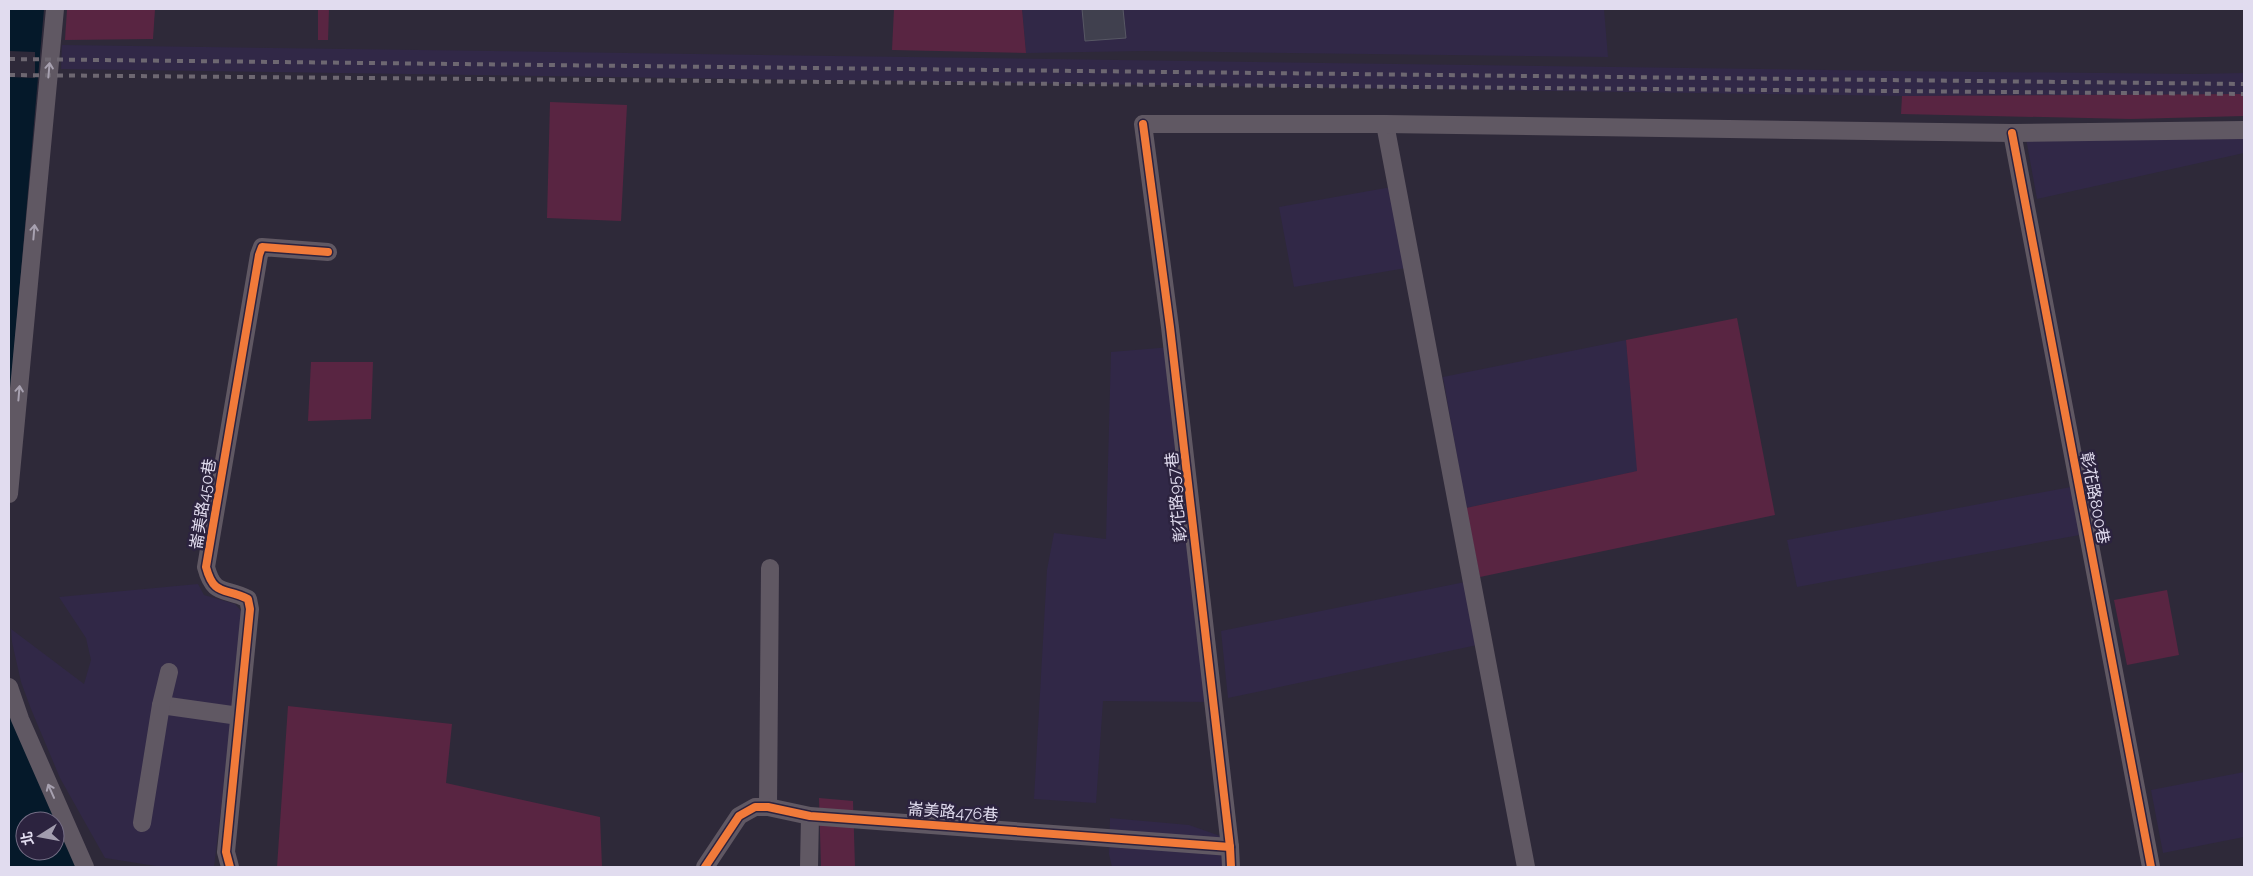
<svg xmlns="http://www.w3.org/2000/svg" width="2253" height="876" viewBox="0 0 2253 876" font-family="Raleway,'Noto Sans TC',sans-serif">
<style>
.built{fill:#312847}
.green{fill:#592542}
.water{fill:#05192a;fill-rule:evenodd}
.pier{fill:#2e2939}
.building{fill:#40404e;stroke:#575764}
.lines{fill:none;stroke-linecap:round;stroke-linejoin:round}
.minor{stroke:#605863;stroke-width:18}
.rail{stroke:#6d6771;stroke-width:4;stroke-dasharray:6 6;stroke-linecap:butt}
.cycleway-casing{stroke:#2c233f;stroke-width:11}
.cycleway{stroke:#f17a3a;stroke-width:8}
.oneway{stroke:#a7a1b0}
.labels{text-anchor:middle;dominant-baseline:central;stroke-width:5;stroke-linejoin:round;paint-order:stroke}
.street-label{font-size:16px;fill:#e1dcef;stroke:#2c233f}
</style>
<rect width="100%" height="100%" fill="#2e2939"/>
<g class="built">
<polygon points="1022,9 1604,9 1608,57 1143,51 1026,53"/>
<polygon points="62,45 1895,71 2196,74 2244,73 2244,94 1902,96 61,69"/>
<polygon points="2244,132 2244,153 2037,199 2025,133"/>
<polygon points="1397,186 1412,267 1294,287 1279,207"/>
<polygon points="1626,340 1638,471 1466,508 1443,377"/>
<polygon points="1171,347 1212,702 1103,701 1096,803 1034,799 1047,570 1054,533 1106,539 1111,352"/>
<polygon points="2076,486 2085,534 1797,587 1787,540"/>
<polygon points="1470,581 1482,644 1228,698 1221,631"/>
<polygon points="198,584 204,595 235,604 241,611 243,627 214,867 162,867 105,858 60,778 31,709 21,682 12,642 11,629 84,684 91,660 86,638 59,597"/>
<polygon points="2244,772 2244,837 2163,853 2151,790"/>
<polygon points="1110,818 1189,825 1223,837 1224,867 1112,867 1109,854"/>
</g>
<g class="green">
<polygon points="67,9 155,9 153,39 65,40"/>
<polygon points="318,9 329,9 328,40 318,40"/>
<polygon points="894,9 1022,9 1026,53 892,50"/>
<polygon points="2244,94 2244,116 2131,119 1901,114 1902,96"/>
<polygon points="550,102 627,105 621,221 547,218"/>
<polygon points="1737,318 1775,515 1480,577 1466,508 1637,471 1626,340"/>
<polygon points="311,362 373,362 371,419 308,421"/>
<polygon points="2167,590 2179,655 2127,665 2114,600"/>
<polygon points="288,706 452,724 446,783 600,817 602,867 277,867"/>
<polygon points="819,798 853,801 855,867 821,867"/>
</g>
<g class="water">
<polygon points="9,9 44,9 9,408"/>
<path d="M 9,695 L 79,867 L 9,867 ZM 25,821 L 55,821 L 55,851 L 25,851 Z"/>
</g>
<polygon class="pier" points="9,51 35,52 35,78 9,77"/>
<polygon class="building" points="1082,9 1123,9 1126,38 1085,41"/>
<g class="lines">
<g class="minor">
<polyline points="1385,124 1526,867"/>
<polyline points="2012,133 2151,867"/>
<polyline points="9,494 55,9"/>
<polyline points="9,687 20,719 85,867"/>
<polyline points="161,705 239,716"/>
<polyline points="768,807 770,568"/>
<polyline points="142,823 161,705 169,672"/>
<path d="M 230,867 L 226,852 L 250,609 L 248,599 C 225,587 214,597 206,567 L 259,255 L 262,247 L 328,252"/>
<polyline points="705,867 739,816 755,807 768,807 810,816 1230,847"/>
<polyline points="809,867 810,816"/>
<polyline points="1231,867 1230,847 1170,327 1143,124 1385,124 2012,133 2244,130"/>
</g>
<g class="rail">
<polyline points="9,59 2244,84"/>
<polyline points="9,75 2244,94"/>
</g>
<g class="cycleway-casing">
<g id="cycleway">
<polyline points="1143,124 1170,327 1230,847 1231,867"/>
<polyline points="2012,133 2151,867"/>
<path d="M 230,867 L 226,852 L 250,609 L 248,599 C 225,587 214,597 206,567 L 259,255 L 262,247 L 328,252"/>
<polyline points="705,867 739,816 755,807 768,807 810,816 1230,847"/>
</g>
</g>
<use href="#cycleway" class="cycleway"/>
</g>
<defs><path id="oneway-shaft" d="M-6 0H5M1.5-3L5.5 0L1.5 3" fill="none" stroke-width="1.6" stroke-linecap="round" stroke-linejoin="round" transform="scale(1.25)"/></defs>
<g class="oneway">
<use href="#oneway-shaft" transform="translate(49 70) rotate(-85)"/>
<use href="#oneway-shaft" transform="translate(34 232) rotate(-85)"/>
<use href="#oneway-shaft" transform="translate(19 393) rotate(-85)"/>
<use href="#oneway-shaft" transform="translate(51 791) rotate(-114)"/>
</g>
<g class="labels">
<g class="street-label">
<text transform="translate(1176 497) rotate(-96)">彰花路957巷</text>
<text transform="translate(2095 498) rotate(79)">彰花路800巷</text>
<text transform="translate(203 504) rotate(-81)">崙美路450巷</text>
<text transform="translate(953 812) rotate(4)">崙美路476巷</text>
</g>
</g>
<rect width="2253" height="876" fill="none" stroke="#e1dcef" stroke-width="20"/>
<g transform="translate(40 836) rotate(259)"><circle r="24" fill="#2c233f" stroke="#746d85"/>
<path d="M0-4L9 19L0 12L-9 19Z" fill="#a29daf"/>
<text y="-8" font-size="14" font-weight="bold" text-anchor="middle" fill="#e1dcef">北</text>
</g>
</svg>
